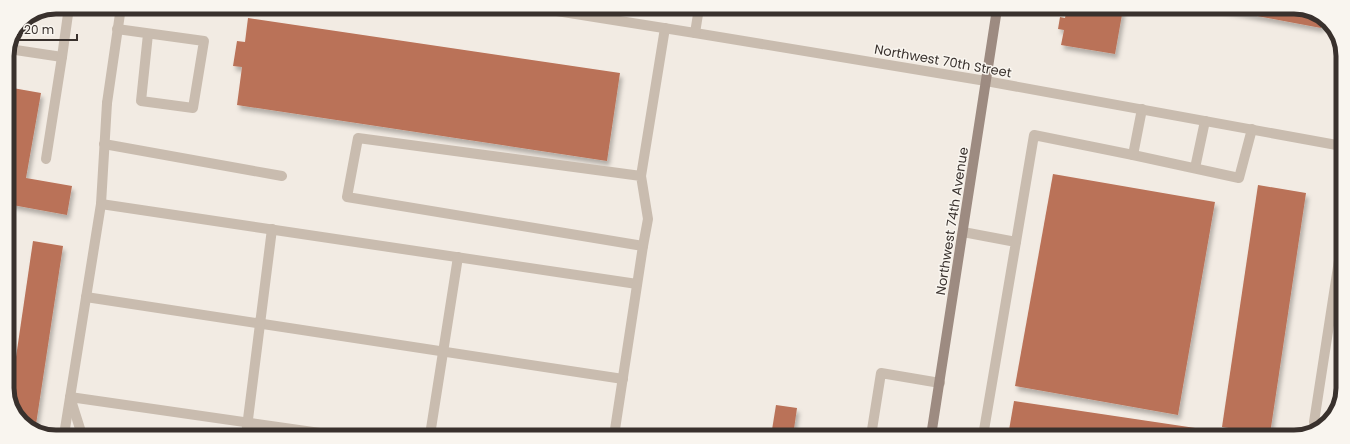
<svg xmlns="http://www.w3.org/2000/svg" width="1350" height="444" viewBox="0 0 1350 444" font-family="Poppins,sans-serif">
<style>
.building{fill:#ba7258;filter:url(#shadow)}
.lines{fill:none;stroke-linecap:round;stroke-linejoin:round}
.lane{stroke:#c9bcaf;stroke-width:10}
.street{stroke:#c9bcaf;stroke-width:10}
.secondary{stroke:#9d8b81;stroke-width:10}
.labels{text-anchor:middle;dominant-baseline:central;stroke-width:3;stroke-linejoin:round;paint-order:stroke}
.street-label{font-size:13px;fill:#39312d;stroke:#f9f5ef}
.rim{fill:none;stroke:#39312d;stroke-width:5}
</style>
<defs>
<filter id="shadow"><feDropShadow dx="2.5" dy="4.5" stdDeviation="2" flood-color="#0004"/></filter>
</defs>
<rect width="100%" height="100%" fill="#f2ebe3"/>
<g class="building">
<polygon points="1067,9 1123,9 1115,54 1061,45 1064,30 1058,29 1060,17 1065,18"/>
<polygon points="1220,9 1310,10 1333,26 1322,24 1321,28"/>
<polygon points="248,18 620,73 607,161 237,105 242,67 233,66 237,41 245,42"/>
<polygon points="7,87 41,93 26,178 72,186 67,215 7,204"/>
<polygon points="1053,174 1215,202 1178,415 1015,386"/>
<polygon points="1258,185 1306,193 1270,434 1222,427"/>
<polygon points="33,241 63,246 35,431 17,418 10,398"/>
<polygon points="1014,401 1249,436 1249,437 1008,436"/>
<polygon points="776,405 797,408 793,436 771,436"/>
</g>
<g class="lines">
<g class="lane">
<polyline points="117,29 204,41 193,108 141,101 148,34"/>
<polyline points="9,49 62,57 69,7"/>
<polyline points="104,144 282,176"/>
<polyline points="1133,155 1239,178 1252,129"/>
<polyline points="46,159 62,57"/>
<polyline points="1195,168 1205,121"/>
<polyline points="641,176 358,138 347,197 643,246 648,219 641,176 665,28"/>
<polyline points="101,204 637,284"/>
<polyline points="963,232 1016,242 983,436"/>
<polyline points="1016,242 1034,135 1133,155 1142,109"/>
<polyline points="86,297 623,379"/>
<polyline points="1314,422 1342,241"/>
<polyline points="64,435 101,204 107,103"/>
<polyline points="82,435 70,397 334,435"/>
<polyline points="246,435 272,229"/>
<polyline points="430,435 458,257"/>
<polyline points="614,436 643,246"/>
<polyline points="871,436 881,373 940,383"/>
</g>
<g class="street">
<polyline points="538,8 695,33 986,81 1342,146"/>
<polyline points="695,33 699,8"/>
<polyline points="107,103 121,7"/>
</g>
<polyline class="secondary" points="931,436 997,9"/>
</g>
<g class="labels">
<g class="street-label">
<text transform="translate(943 61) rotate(10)">Northwest 70th Street</text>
<text transform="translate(952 221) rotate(-81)">Northwest 74th Avenue</text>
</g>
</g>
<path d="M0 0H1350V444H0ZM56 14H1294A42 42 0 0 1 1336 56V388A42 42 0 0 1 1294 430H56A42 42 0 0 1 14 388V56A42 42 0 0 1 56 14Z" fill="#f9f5ef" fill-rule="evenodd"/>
<path class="rim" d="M56 14H1294A42 42 0 0 1 1336 56V388A42 42 0 0 1 1294 430H56A42 42 0 0 1 14 388V56A42 42 0 0 1 56 14Z"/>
<path d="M18 34v6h59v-6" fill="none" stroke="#39312d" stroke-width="2"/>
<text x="24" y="34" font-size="12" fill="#39312d" stroke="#f9f5ef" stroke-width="3" paint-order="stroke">20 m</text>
</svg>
